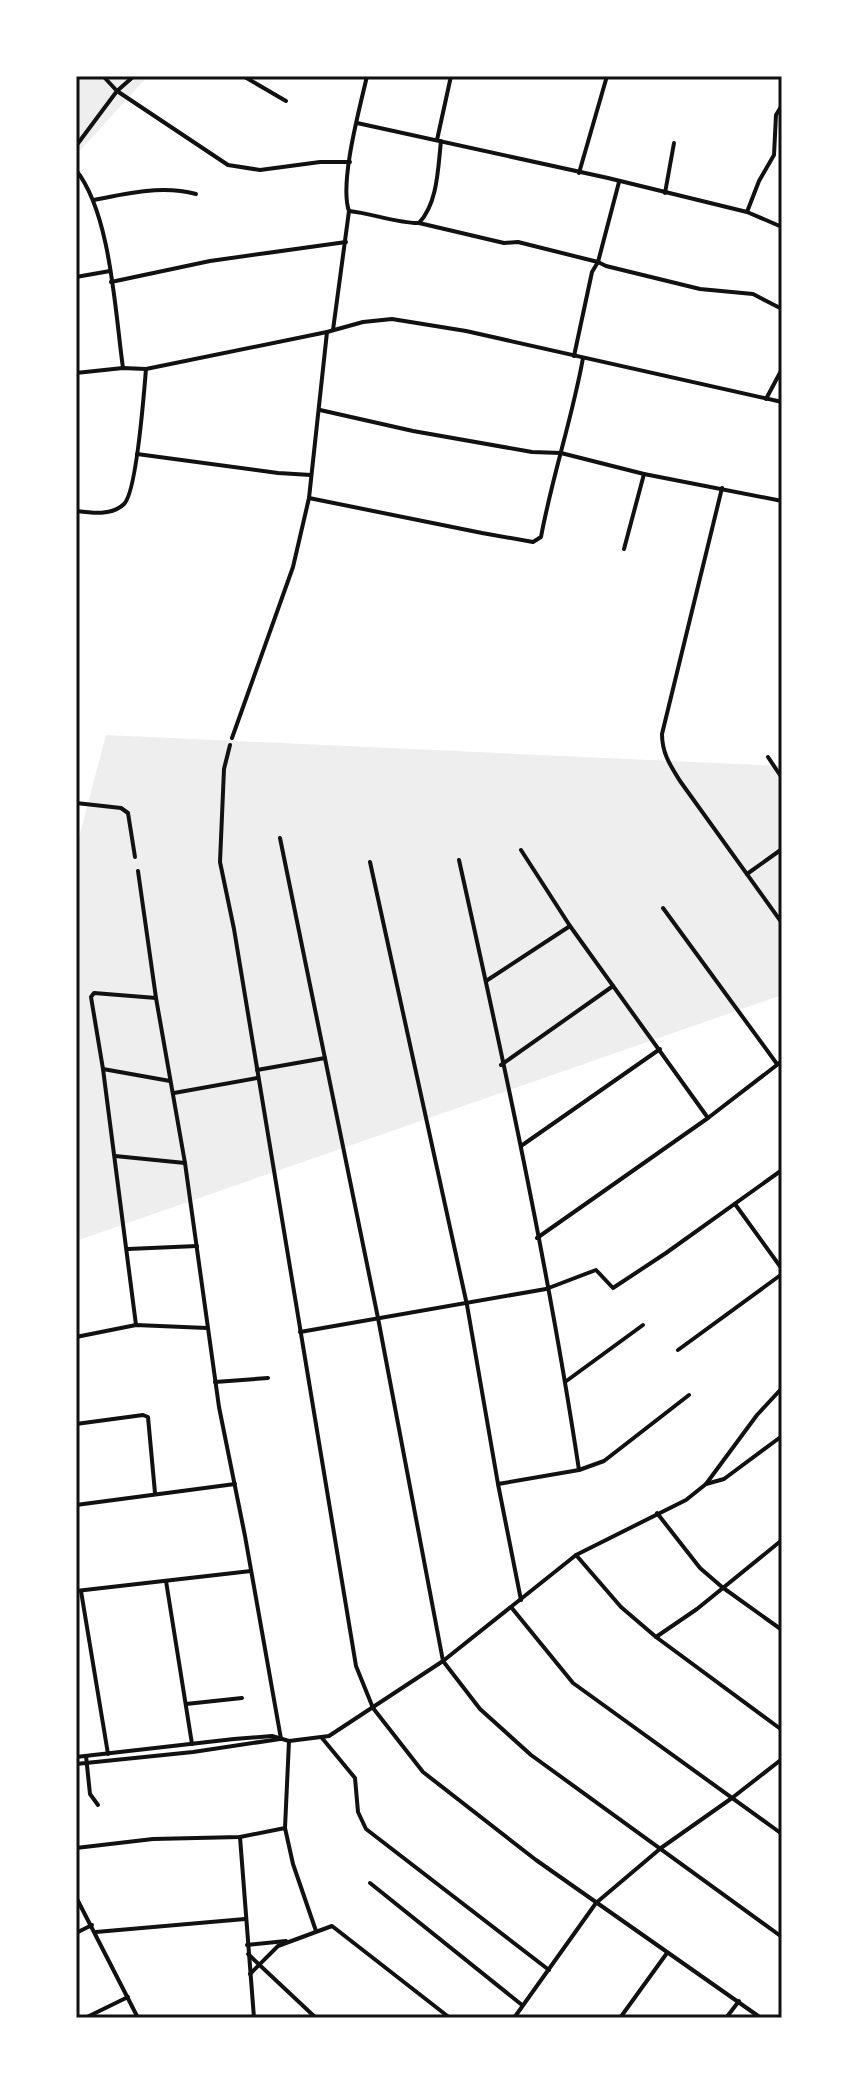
<svg xmlns="http://www.w3.org/2000/svg" width="858" height="2094" viewBox="0 0 858 2094" font-family="Lato,sans-serif">
<style>
.green{fill:#eee}
.lines{fill:none;stroke-linecap:round;stroke-linejoin:round}
.minor{stroke:#111;stroke-width:4}
.tertiary{stroke:#111;stroke-width:4}
.neatline{fill:none;stroke:#111;stroke-width:3}
</style>
<rect width="100%" height="100%" fill="#fff"/>
<g class="green">
<polygon points="76,76 148,76 76,155"/>
<polygon points="106,735 782,766 782,995 76,1241 76,849"/>
</g>
<g class="lines">
<g class="minor">
<polyline points="103,76 117,91 228,165 260,170 320,162 350,162"/>
<polyline points="243,76 286,101"/>
<polyline points="357,123 608,178 747,212 782,227"/>
<polyline points="437,140 451,76"/>
<polyline points="76,146 117,91 134,76"/>
<path d="M 76,170 C 111,214 115,312 123,368"/>
<polyline points="579,173 607,76"/>
<polyline points="665,193 674,143"/>
<path d="M 94,200 C 127,193 163,185 196,194"/>
<path d="M 349,211 C 370,213 401,224 419,223 L 504,243 L 518,242 L 598,262 L 606,266 L 700,289 L 753,294 L 782,309"/>
<polyline points="747,212 759,181 774,155 776,115 782,105"/>
<path d="M 419,223 C 438,203 438,167 441,141"/>
<polyline points="76,277 110,271"/>
<polyline points="111,282 210,261 346,242"/>
<path d="M 333,330 L 349,211 C 339,183 360,107 367,76"/>
<polyline points="574,356 592,272 598,262 619,182"/>
<polyline points="766,399 782,369"/>
<polyline points="320,410 413,431 532,452 561,453 644,474 782,501"/>
<polyline points="137,454 278,473 311,475"/>
<path d="M 722,488 L 662,734 C 662,753 670,765 680,781 L 782,923"/>
<path d="M 309,498 L 482,533 L 533,542 L 541,537 C 552,477 572,419 583,358"/>
<path d="M 76,511 C 91,513 112,516 124,504 C 137,492 144,392 146,369"/>
<polyline points="624,549 644,474"/>
<polyline points="232,738 293,567 309,498 327,332"/>
<polyline points="230,745 224,769 220,862 234,929 356,1666 373,1708 423,1772 536,1860 761,2018"/>
<polyline points="768,757 782,778"/>
<polyline points="76,803 121,808 128,813 135,857"/>
<polyline points="280,838 378,1318 443,1661 480,1709 531,1755 782,1937"/>
<polyline points="521,850 570,926 708,1118"/>
<path d="M 459,860 C 504,1062 548,1265 579,1470"/>
<polyline points="370,862 467,1305 498,1484 521,1600"/>
<polyline points="138,871 156,998 185,1163 219,1407 245,1536 281,1739"/>
<polyline points="747,874 782,849"/>
<polyline points="663,908 777,1064"/>
<polyline points="486,981 570,926"/>
<polyline points="501,1065 613,986"/>
<polyline points="103,1069 170,1081"/>
<polyline points="257,1070 325,1058"/>
<polyline points="174,1093 257,1078"/>
<polyline points="521,1146 660,1049"/>
<polyline points="115,1156 185,1163"/>
<polyline points="735,1204 782,1269"/>
<polyline points="537,1238 708,1118 782,1061"/>
<polyline points="128,1249 197,1246"/>
<polyline points="136,1325 103,1069 91,997 94,993 156,998"/>
<polyline points="300,1332 546,1289 596,1270 613,1288 666,1253 782,1170"/>
<polyline points="76,1337 136,1325 207,1328"/>
<polyline points="678,1350 782,1274"/>
<polyline points="215,1382 268,1378"/>
<polyline points="565,1382 643,1325"/>
<polyline points="76,1424 143,1415 148,1417 155,1493"/>
<polyline points="498,1484 579,1470 604,1461 689,1395"/>
<polyline points="706,1484 724,1479 782,1436"/>
<polyline points="76,1505 235,1484"/>
<polyline points="657,1513 700,1568 722,1587 782,1630"/>
<polyline points="576,1555 621,1607 656,1637 782,1730"/>
<polyline points="166,1581 192,1744"/>
<polyline points="76,1591 251,1571"/>
<polyline points="81,1591 108,1754"/>
<polyline points="511,1607 573,1683 782,1834"/>
<polyline points="656,1637 697,1609 782,1540"/>
<polyline points="186,1704 242,1698"/>
<polyline points="322,1738 355,1778 358,1812 366,1829 549,1970"/>
<polyline points="289,1741 285,1828 293,1864 316,1931"/>
<polyline points="86,1756 90,1794 98,1805"/>
<polyline points="240,1837 254,2018"/>
<polyline points="76,1848 153,1839 240,1837 285,1828"/>
<polyline points="370,1883 522,2005"/>
<polyline points="76,1897 138,2018"/>
<polyline points="96,1932 245,1919"/>
<polyline points="76,1933 92,1925"/>
<polyline points="247,1945 286,1941"/>
<polyline points="248,1954 316,2018"/>
<polyline points="250,1974 278,1946 332,1926 450,2018"/>
<polyline points="85,2018 128,1997"/>
<polyline points="514,2018 596,1903 661,1848 732,1798 782,1759"/>
<polyline points="620,2018 667,1953"/>
<polyline points="726,2018 739,2001"/>
</g>
<g class="tertiary">
<polyline points="76,373 123,368 146,369 327,332 363,322 392,319 466,331 782,402"/>
<polyline points="76,1757 234,1739 272,1736 289,1741 329,1736 443,1661 576,1555 686,1500 706,1484 757,1415 782,1388"/>
<polyline points="76,1764 193,1752 280,1739"/>
</g>
</g>
<rect width="858" height="2094" fill="none" stroke="#ffffff" stroke-width="156"/>
<rect x="78" y="78" width="702" height="1938" class="neatline"/>
</svg>
